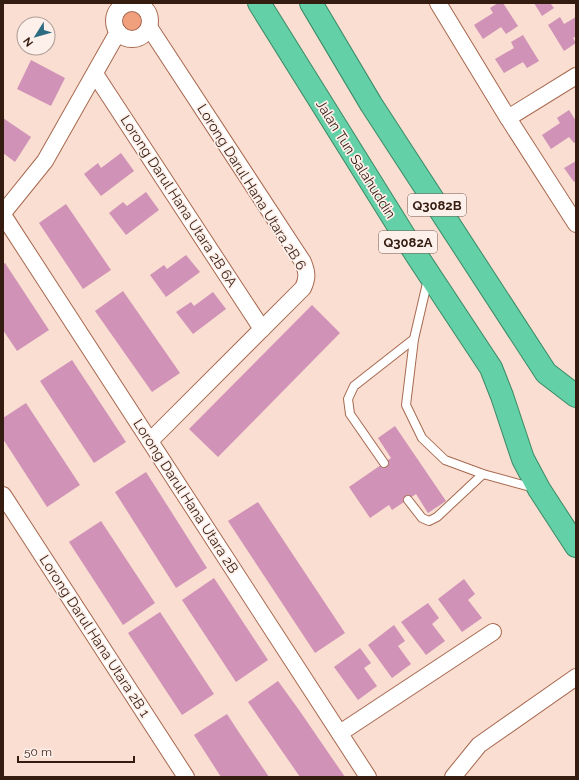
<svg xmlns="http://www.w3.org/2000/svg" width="579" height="780" viewBox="0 0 579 780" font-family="Raleway,sans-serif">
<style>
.green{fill:#f1a07e}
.building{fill:#d092b6}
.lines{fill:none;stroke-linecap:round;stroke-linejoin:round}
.service-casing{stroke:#a7694f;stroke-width:10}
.minor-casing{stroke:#a7694f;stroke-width:18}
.trunk-casing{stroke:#3a8a65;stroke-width:24}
.service{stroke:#fff;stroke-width:8}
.minor{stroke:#fff;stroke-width:16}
.trunk{stroke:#63d0a8;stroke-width:22}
.labels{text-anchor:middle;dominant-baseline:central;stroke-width:3.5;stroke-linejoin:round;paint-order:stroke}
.shield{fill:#fdefe9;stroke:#715b52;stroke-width:1}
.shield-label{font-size:13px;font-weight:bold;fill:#351c11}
.street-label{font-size:14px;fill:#351c11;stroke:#fdefe9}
</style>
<rect width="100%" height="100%" fill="#faded2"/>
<circle class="green" cx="132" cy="21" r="13"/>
<g class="building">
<polygon points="498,3 503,3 518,26 506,34 501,27 483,39 474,25 493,13 490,8"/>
<polygon points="534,3 550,3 554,8 542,16"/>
<polygon points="560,17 564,24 576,17 576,36 573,38 576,43 564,51 548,25"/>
<polygon points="523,35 539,61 527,68 523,62 504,73 495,59 514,48 511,42"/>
<polygon points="31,60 65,78 51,106 17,89"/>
<polygon points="569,110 576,121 576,142 574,143 569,137 551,149 542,135 560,123 557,118"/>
<polygon points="3,118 31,137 15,162 3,153"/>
<polygon points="121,153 134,171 101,196 84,174 98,163 101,168"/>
<polygon points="576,161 576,180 574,182 564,168"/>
<polygon points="146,192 159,210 126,235 109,213 123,202 127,206"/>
<polygon points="66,204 111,270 83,289 39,223"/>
<polygon points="186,255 200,272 166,297 150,275 164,265 167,269"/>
<polygon points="5,263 49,330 17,351 3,330 3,264"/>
<polygon points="123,291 180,373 152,392 95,311"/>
<polygon points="213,292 226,309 193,334 176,312 191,302 194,306"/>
<polygon points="312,305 340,333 218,457 189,429"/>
<polygon points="72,360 126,442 94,463 40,381"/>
<polygon points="26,403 80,485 47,507 3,439 3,418"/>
<polygon points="395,426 446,501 428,513 416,494 392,510 389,505 370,518 349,487 391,458 378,438"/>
<polygon points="146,472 207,568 176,588 115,492"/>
<polygon points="258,502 345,633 315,653 228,521"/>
<polygon points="101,521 155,603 123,625 69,542"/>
<polygon points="214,578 268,660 236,682 182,600"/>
<polygon points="464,579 475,594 468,600 482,618 462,632 438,599"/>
<polygon points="428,603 439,618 432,624 445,641 426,655 401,622"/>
<polygon points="160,612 214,694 182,715 128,633"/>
<polygon points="394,625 405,641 398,646 411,664 392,678 368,645"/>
<polygon points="360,648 371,663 364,668 377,686 358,700 334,667"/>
<polygon points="278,681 299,710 345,777 300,777 248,702"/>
<polygon points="227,714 238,731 269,777 221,777 194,735"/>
</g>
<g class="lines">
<g class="service-casing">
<g id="service">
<polyline points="428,279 414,339 406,405 422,438 445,460 483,474 534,488"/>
<polyline points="384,463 350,414 348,399 354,386 414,339"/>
<polyline points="408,500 422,518 429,521 437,517 483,474"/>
</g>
</g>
<g class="minor-casing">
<g id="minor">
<polyline points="438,3 508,118 576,224"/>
<circle cx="132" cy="21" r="18"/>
<path d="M 149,27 L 303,262 C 307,272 308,278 303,288 L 150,441"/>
<polyline points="95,74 262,329"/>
<polyline points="508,118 576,76"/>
<polyline points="3,213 45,161 118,32"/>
<polyline points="3,215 368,777"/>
<polyline points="3,495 186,777"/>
<polyline points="340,733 493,632"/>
<polyline points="453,777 479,745 576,677"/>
</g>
</g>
<g class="trunk-casing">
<g id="trunk">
<polyline points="259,3 417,256 491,368 502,396 523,459 539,489 576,546"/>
<polyline points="311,3 371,104 546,373 576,396"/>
</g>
</g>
<use href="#service" class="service"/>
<use href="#minor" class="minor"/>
<use href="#trunk" class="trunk"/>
</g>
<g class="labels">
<g class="shield">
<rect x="408" y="194" width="58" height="22" rx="3"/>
<rect x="379" y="231" width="58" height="22" rx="3"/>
</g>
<g class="shield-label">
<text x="437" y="205">Q3082B</text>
<text x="408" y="242">Q3082A</text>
</g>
<g class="street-label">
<text transform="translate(356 159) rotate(58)">Jalan Tun Salahuddin</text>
<text transform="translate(252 187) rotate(58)">Lorong Darul Hana Utara 2B 6</text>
<text transform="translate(179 201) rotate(57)">Lorong Darul Hana Utara 2B 6A</text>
<text transform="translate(186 496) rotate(57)">Lorong Darul Hana Utara 2B</text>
<text transform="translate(95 636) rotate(57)">Lorong Darul Hana Utara 2B 1</text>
</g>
</g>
<rect width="579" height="780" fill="none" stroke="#351c11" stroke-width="8"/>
<g transform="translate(36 36) rotate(233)"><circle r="19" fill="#fdefe9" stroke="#ad9b93"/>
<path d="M0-3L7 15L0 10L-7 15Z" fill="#2e6c82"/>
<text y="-6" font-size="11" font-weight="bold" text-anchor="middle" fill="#351c11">N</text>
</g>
<path d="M18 756v6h116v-6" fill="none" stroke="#351c11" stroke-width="2"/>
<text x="24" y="756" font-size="12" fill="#351c11" stroke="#fdefe9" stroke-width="3" paint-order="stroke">50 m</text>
</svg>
